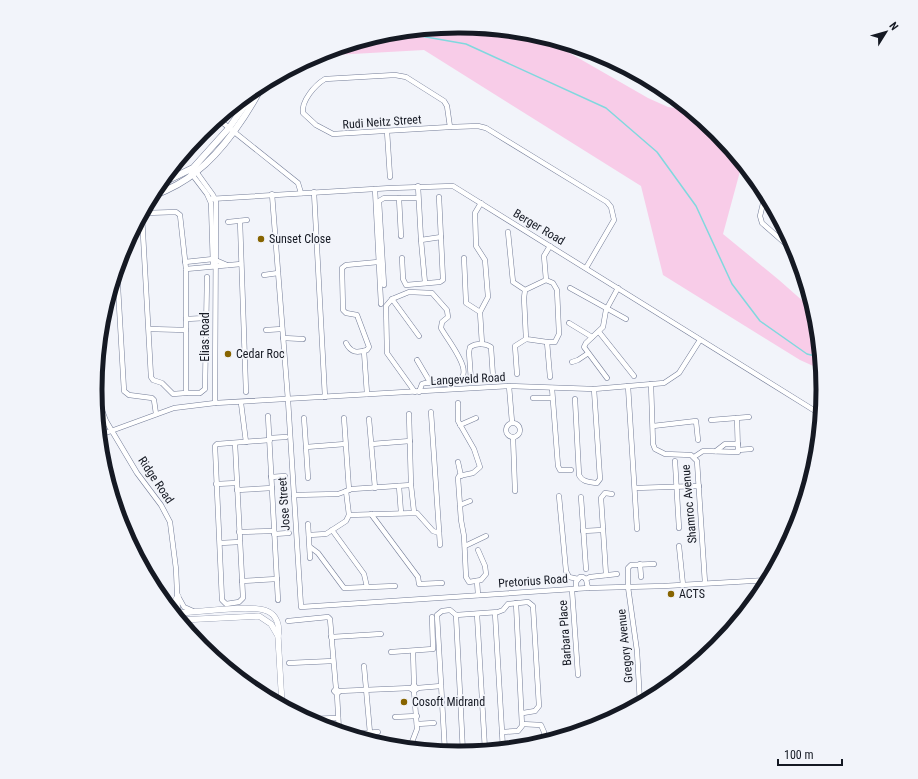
<svg xmlns="http://www.w3.org/2000/svg" width="918" height="779" viewBox="0 0 918 779" font-family="'Roboto Condensed',sans-serif">
<style>
.green{fill:#f8cce8}
.lines{fill:none;stroke-linecap:round;stroke-linejoin:round}
.stream{stroke:#80d8de;stroke-width:1.5}
.minor-casing{stroke:#747d98;stroke-width:5.5}
.tertiary-casing{stroke:#747d98;stroke-width:6}
.secondary-casing{stroke:#747d98;stroke-width:7}
.minor{stroke:#fff;stroke-width:4.5}
.tertiary{stroke:#fff;stroke-width:5.5}
.secondary{stroke:#fff;stroke-width:6}
.poi-dot{fill:#876400;stroke:#f2f4fa;stroke-width:1.5}
.labels{text-anchor:middle;dominant-baseline:central;stroke-width:3.5;stroke-linejoin:round;paint-order:stroke}
.street-label{font-size:12px;fill:#151923;stroke:#f2f4fa}
.poi-label{font-size:12px;fill:#151923;stroke:#f2f4fa;text-anchor:start}
.rim{fill:none;stroke:#151923;stroke-width:5}
</style>
<rect width="100%" height="100%" fill="#f2f4fa"/>
<polygon class="green" points="459,26 530,33 540,36 648,98 668,107 689,110 716,133 742,164 723,234 779,280 813,310 816,319 820,369 800,360 663,275 641,186 424,50 316,56 388,33"/>
<g class="lines">
<polyline class="stream" points="376,37 409,34 466,44 606,108 657,152 696,206 732,284 760,321 807,354 819,357"/>
<g class="minor-casing">
<g id="minor">
<path d="M 395,75 L 406,77 L 444,101 L 447,106 L 450,127 L 333,134 L 316,125 L 303,113 C 301,101 315,85 325,79 Z"/>
<polyline points="218,119 298,183 301,193"/>
<polyline points="450,127 478,126 486,128 607,202 611,207 614,220 586,268"/>
<polyline points="387,131 390,177"/>
<polyline points="195,170 213,195 216,202 215,403"/>
<polyline points="191,173 207,194 211,203 213,265"/>
<polyline points="418,186 421,240 425,283"/>
<polyline points="375,189 381,304"/>
<polyline points="314,192 325,397"/>
<polyline points="272,194 288,400 301,607 588,588 664,586 767,580"/>
<polyline points="765,195 760,216 762,223 795,252"/>
<polyline points="399,198 401,236"/>
<polyline points="210,199 391,188 453,186 820,414"/>
<polyline points="481,203 475,213 476,246 485,260 488,297 480,312 482,344"/>
<polygon points="176,212 180,215 186,269 186,393 173,394 162,383 153,380 151,377 142,216 146,213"/>
<polyline points="240,221 246,392"/>
<polyline points="228,222 247,220"/>
<polyline points="508,232 513,282 525,290 546,280 553,283 557,290 559,334 555,342 547,342 526,339 524,298 525,290"/>
<polyline points="421,240 441,237"/>
<polyline points="402,258 403,279 406,285 440,282 443,280 439,197"/>
<polyline points="464,258 466,303 480,312"/>
<polyline points="185,262 213,259 227,265"/>
<polyline points="186,269 241,264"/>
<polyline points="117,270 124,391 129,395 152,398 154,400 156,414"/>
<polyline points="264,275 278,273"/>
<polyline points="546,280 544,256 550,246"/>
<polyline points="384,285 379,201 384,198 418,198"/>
<polyline points="570,288 626,319"/>
<polyline points="392,299 419,336"/>
<polyline points="186,319 206,318"/>
<polyline points="569,323 592,337"/>
<polyline points="149,329 186,330"/>
<polyline points="266,330 282,329"/>
<polyline points="599,332 634,376"/>
<polyline points="283,338 303,339"/>
<polyline points="547,342 550,377"/>
<path d="M 346,343 C 351,353 357,353 367,350 L 369,347 L 357,315 L 346,313 L 343,310 L 342,268 L 346,265 L 378,262"/>
<polyline points="364,351 367,394"/>
<polyline points="417,360 430,382"/>
<polyline points="572,362 578,360 587,354"/>
<polyline points="98,365 100,405 106,421 137,473 161,505 170,522 176,569 178,613"/>
<polyline points="517,374 515,346 526,339"/>
<polyline points="607,378 584,347 586,343 603,327 606,310 618,288"/>
<path d="M 471,380 L 469,352 L 470,347 C 476,343 485,343 491,347 L 493,377"/>
<polyline points="651,384 653,444 655,449 665,454 691,455 697,461 705,583"/>
<polyline points="509,386 512,422"/>
<polyline points="628,386 637,529"/>
<polyline points="552,388 558,466 560,470 571,470"/>
<path d="M 415,392 L 387,353 L 386,306 L 392,299 L 409,292 L 432,293 L 447,310 L 448,317 L 442,322 L 441,328 C 450,345 486,384 443,384 C 436,384 429,381 422,384 L 419,392"/>
<polyline points="186,393 200,393 205,389 207,277"/>
<polyline points="533,398 552,398"/>
<path d="M 575,399 L 579,475 C 582,482 590,482 597,483 L 600,479 L 594,389"/>
<polyline points="241,403 246,442"/>
<polyline points="458,403 458,421 474,449 480,467 473,473 459,476 458,478 461,520 464,536 466,577 469,582 481,580 486,574 485,566 478,550"/>
<polyline points="431,412 440,545"/>
<polyline points="409,414 411,485 414,512"/>
<polyline points="268,416 278,600"/>
<polyline points="304,418 306,447 345,444"/>
<polyline points="344,418 349,490"/>
<polyline points="369,419 375,488"/>
<polyline points="711,420 749,417"/>
<circle cx="513" cy="430" r="7"/>
<polyline points="460,425 476,418"/>
<polyline points="653,426 696,421 698,440"/>
<polyline points="100,435 174,408 215,403 509,386 594,389 664,383 679,373 700,340"/>
<polyline points="513,437 515,491"/>
<polyline points="270,438 286,437"/>
<polyline points="235,443 243,598 239,602 226,604 222,600 215,446 217,444 270,440"/>
<polyline points="372,444 410,441"/>
<polyline points="306,447 308,478"/>
<polyline points="738,450 751,449"/>
<polyline points="716,451 725,444 738,444"/>
<polyline points="694,457 703,451 738,452 737,418"/>
<polyline points="675,461 679,528"/>
<polyline points="458,462 461,476"/>
<polyline points="271,477 285,476"/>
<polyline points="216,484 237,483"/>
<polyline points="399,486 401,513"/>
<polyline points="635,488 699,486"/>
<polyline points="237,490 272,488"/>
<polyline points="294,495 338,494 352,489 411,485"/>
<polyline points="559,496 566,571 569,577 578,579"/>
<polyline points="581,497 586,569"/>
<polyline points="460,505 470,501"/>
<polyline points="371,514 418,577 419,584 442,583"/>
<polyline points="349,515 417,513 433,531 439,533"/>
<polyline points="308,524 310,558"/>
<polyline points="332,530 364,574 367,587"/>
<polyline points="583,531 603,530"/>
<polyline points="239,532 274,531"/>
<polyline points="274,534 289,533"/>
<polyline points="309,535 326,534 346,521 349,515 346,491"/>
<polyline points="220,543 240,542"/>
<polyline points="465,546 486,536"/>
<polyline points="679,546 683,585"/>
<polyline points="310,547 318,553 344,588 395,586"/>
<polyline points="640,564 641,577"/>
<polyline points="606,575 601,498 605,493 612,494"/>
<polyline points="586,579 590,577 617,574"/>
<polyline points="242,581 277,579"/>
<polyline points="477,581 478,595"/>
<polyline points="576,589 576,582 580,577 583,577 586,579 588,588"/>
<polyline points="572,590 578,675"/>
<polyline points="179,598 184,607 193,611"/>
<polyline points="495,613 503,749"/>
<polyline points="477,614 485,750"/>
<polyline points="456,615 498,612 503,610 508,604 528,602 533,606 539,706 535,711 523,713"/>
<polyline points="288,621 328,617 330,619 336,689"/>
<polyline points="331,637 381,634"/>
<polyline points="413,651 414,685"/>
<polyline points="391,652 433,649 432,617"/>
<polyline points="289,663 333,661"/>
<polyline points="364,666 370,733"/>
<polyline points="417,688 441,686"/>
<polyline points="339,691 411,688"/>
<polyline points="337,694 334,691 336,689 339,692 337,694 339,731"/>
<polyline points="640,703 637,651 628,587 628,568 631,565 654,564"/>
<polyline points="395,717 417,716"/>
<polyline points="307,719 338,718"/>
<polyline points="417,724 434,723"/>
<polyline points="522,724 541,725 544,732 544,742"/>
<polyline points="502,732 518,731 522,726 516,603"/>
<polyline points="350,734 378,732"/>
<polyline points="412,742 412,748"/>
<polyline points="407,748 412,742 417,729 414,691 411,689 414,685 417,689 414,691"/>
<polyline points="445,752 437,615 442,611 450,610 456,615 463,753"/>
</g>
</g>
<g class="tertiary-casing">
<g id="tertiary">
<polyline points="171,608 178,596"/>
<path d="M 175,613 C 196,613 249,604 267,611 C 277,615 280,626 278,636 L 282,705"/>
<polyline points="180,620 259,616 271,624 278,636"/>
</g>
</g>
<g class="secondary-casing">
<g id="secondary">
<polyline points="160,184 193,168 229,128 254,92"/>
<path d="M 153,196 C 168,190 183,183 196,172 C 223,151 248,114 263,84"/>
</g>
</g>
<use href="#minor" class="minor"/>
<use href="#tertiary" class="tertiary"/>
<use href="#secondary" class="secondary"/>
</g>
<g class="poi-dot">
<circle cx="261" cy="239" r="4"/>
<circle cx="228" cy="354" r="4"/>
<circle cx="671" cy="594" r="4"/>
<circle cx="404" cy="702" r="4"/>
</g>
<g class="labels">
<g class="street-label">
<text transform="translate(382 122) rotate(-4)">Rudi Neitz Street</text>
<text transform="translate(539 227) rotate(31)">Berger Road</text>
<text transform="translate(205 337) rotate(-90)">Elias Road</text>
<text transform="translate(468 379) rotate(-3)">Langeveld Road</text>
<text transform="translate(156 480) rotate(56)">Ridge Road</text>
<text transform="translate(284 504) rotate(-94)">Jose Street</text>
<text transform="translate(689 504) rotate(-95)">Shamroc Avenue</text>
<text transform="translate(533 581) rotate(-4)">Pretorius Road</text>
<text transform="translate(565 633) rotate(-94)">Barbara Place</text>
<text transform="translate(625 646) rotate(-96)">Gregory Avenue</text>
</g>
<g class="poi-label">
<text x="269" y="239">Sunset Close</text>
<text x="236" y="354">Cedar Roc</text>
<text x="679" y="594">ACTS</text>
<text x="412" y="702">Cosoft Midrand</text>
</g>
</g>
<path d="M0 0H918V779H0ZM458 33H460A356 356 0 0 1 816 389V390A356 356 0 0 1 460 746H458A356 356 0 0 1 102 390V389A356 356 0 0 1 458 33Z" fill="#f2f4fa" fill-rule="evenodd"/>
<path class="rim" d="M458 33H460A356 356 0 0 1 816 389V390A356 356 0 0 1 460 746H458A356 356 0 0 1 102 390V389A356 356 0 0 1 458 33Z"/>
<g transform="translate(886 32) rotate(53)" stroke="#f2f4fa" stroke-width="3" paint-order="stroke">
<path d="M0-3L7 15L0 10L-7 15Z" fill="#151923"/>
<text y="-6" font-size="11" font-weight="bold" text-anchor="middle" fill="#151923">N</text>
</g>
<path d="M778 759v6h64v-6" fill="none" stroke="#151923" stroke-width="2"/>
<text x="784" y="759" font-size="12" fill="#151923" stroke="#f2f4fa" stroke-width="3" paint-order="stroke">100 m</text>
</svg>
